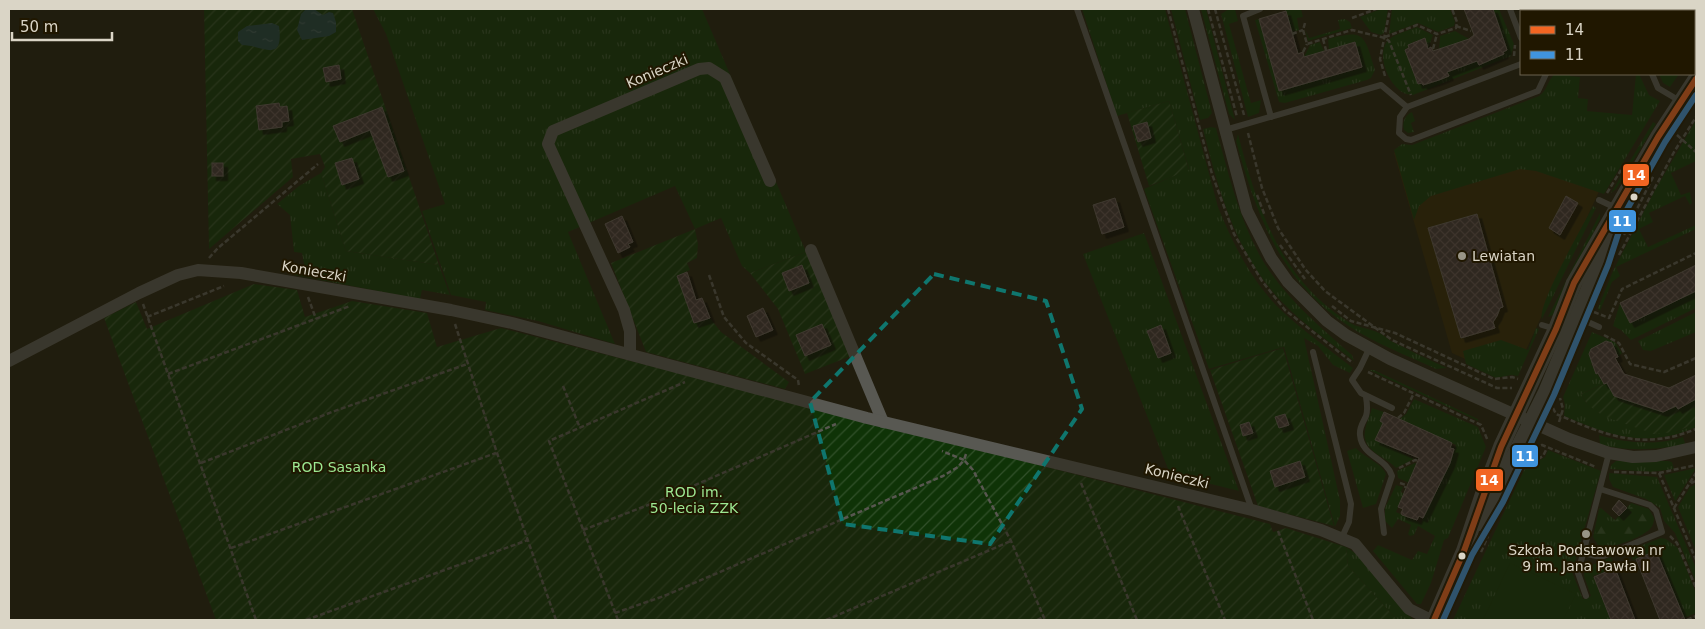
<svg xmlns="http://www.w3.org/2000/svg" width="1705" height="629" viewBox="0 0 1705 629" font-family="'DejaVu Sans',sans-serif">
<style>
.built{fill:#312706}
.grass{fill:url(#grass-tufts)}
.forest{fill:url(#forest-firs)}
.garden{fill:url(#garden-furrows)}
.pitch{fill:#0f3307}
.water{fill:url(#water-ripples)}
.building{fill:url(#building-cross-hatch);stroke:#625b57;filter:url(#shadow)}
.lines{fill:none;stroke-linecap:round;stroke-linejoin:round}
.path{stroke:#585750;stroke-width:2.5;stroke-dasharray:5 2.5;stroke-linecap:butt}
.service{stroke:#585852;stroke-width:6}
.minor{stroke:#585852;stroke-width:12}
.tertiary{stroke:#585852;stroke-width:16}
.bus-1-casing{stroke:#201700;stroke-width:10}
.bus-2-casing{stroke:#201700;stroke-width:10}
.bus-1{stroke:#f26522;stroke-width:6}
.bus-2{stroke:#4094de;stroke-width:6}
.marked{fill:none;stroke:#0f766e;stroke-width:4;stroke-dasharray:10 6;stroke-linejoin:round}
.bus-dot{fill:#dad5c6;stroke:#201700;stroke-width:2}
.poi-dot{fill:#999586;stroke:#201700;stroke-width:2}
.labels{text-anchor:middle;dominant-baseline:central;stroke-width:4;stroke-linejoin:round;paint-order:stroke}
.street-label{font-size:14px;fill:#dad5c6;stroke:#201700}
.poi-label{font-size:14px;fill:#dad5c6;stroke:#201700;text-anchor:start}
.park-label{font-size:14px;fill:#9de892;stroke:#201700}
.line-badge{stroke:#201700;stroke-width:2}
.badge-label{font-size:14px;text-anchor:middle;font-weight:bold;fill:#fff}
</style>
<defs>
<pattern id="grass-tufts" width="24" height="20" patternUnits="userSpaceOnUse" patternTransform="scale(1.25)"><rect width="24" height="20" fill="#0f3307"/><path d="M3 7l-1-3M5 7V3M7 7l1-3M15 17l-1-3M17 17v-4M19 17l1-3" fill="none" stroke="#31502a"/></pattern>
<pattern id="forest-firs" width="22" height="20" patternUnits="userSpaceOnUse" patternTransform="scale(1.25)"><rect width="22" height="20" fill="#0f3307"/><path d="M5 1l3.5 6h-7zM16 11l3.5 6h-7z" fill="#31502a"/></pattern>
<pattern id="garden-furrows" width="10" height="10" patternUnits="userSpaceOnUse" patternTransform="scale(1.25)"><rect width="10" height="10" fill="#0f3307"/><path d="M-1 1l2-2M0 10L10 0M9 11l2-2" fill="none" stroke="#31502a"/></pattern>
<pattern id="water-ripples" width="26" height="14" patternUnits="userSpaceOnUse" patternTransform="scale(1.25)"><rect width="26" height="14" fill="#1e403f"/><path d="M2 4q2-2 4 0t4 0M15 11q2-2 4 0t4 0" fill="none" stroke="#3e5b59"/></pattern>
<pattern id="building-cross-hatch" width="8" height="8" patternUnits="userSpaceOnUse" patternTransform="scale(1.25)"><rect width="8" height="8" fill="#433434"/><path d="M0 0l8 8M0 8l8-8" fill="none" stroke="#5e5050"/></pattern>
<filter id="shadow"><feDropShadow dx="4.5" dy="4.5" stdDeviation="0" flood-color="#0009"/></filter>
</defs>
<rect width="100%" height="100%" fill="#211d0e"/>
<polygon class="built" points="1563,88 1601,187 1526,350 1496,373 1452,353 1394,153"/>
<g class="grass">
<polygon points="373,9 702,9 806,252 750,273 742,266 721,218 695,229 675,186 568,232 615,344 538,321 485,310 486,302 451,295 422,211 445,204 386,34"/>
<path d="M 1082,9 L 1165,9 L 1218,207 C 1233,244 1252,282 1281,310 C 1303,331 1329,349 1353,368 L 1350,373 L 1333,365 L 1318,346 L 1304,338 L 1340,500 L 1340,516 L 1335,527 L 1284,347 L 1209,369 L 1144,189 L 1189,169 L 1169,101 L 1117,116 Z"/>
<polygon points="1171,9 1185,9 1212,113 1208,118 1200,120"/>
<polygon points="1201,9 1206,9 1235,120 1229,114"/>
<polygon points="1229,9 1235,9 1238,21 1229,24 1251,103 1261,100 1259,113 1248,117 1221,14"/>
<polygon points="1285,9 1301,9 1303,17 1297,18 1299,30 1292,32"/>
<polygon points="1381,9 1388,9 1384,33 1381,35 1371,32 1360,17"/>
<polygon points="1392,9 1450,9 1455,22 1454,26 1438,32 1418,23 1389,34"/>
<path d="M 1493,9 L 1499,9 L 1514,44 L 1511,56 L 1413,95 C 1393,96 1376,60 1386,43 C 1392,34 1407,31 1417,27 L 1433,35 L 1428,49 L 1425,39 L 1413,42 L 1405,50 L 1418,84 L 1422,83 L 1424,85 L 1448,76 L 1447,72 L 1477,61 L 1488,60 L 1504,54 L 1507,46 L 1504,38 L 1501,39 L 1500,35 L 1502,34 L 1499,25 L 1496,26 L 1495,22 L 1497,20 Z"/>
<path d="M 1259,19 L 1279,91 L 1362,68 L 1355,42 L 1329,50 L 1328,39 C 1365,29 1364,34 1375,70 L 1371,78 L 1367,80 L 1285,103 L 1279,102 L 1255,20 Z"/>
<polygon points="1345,19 1350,22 1352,28 1308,41 1305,30 1309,38 1340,29 1338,20"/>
<polygon points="1455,31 1469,39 1439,51 1440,36"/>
<polygon points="1320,42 1324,51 1304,57 1310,45"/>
<path d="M 1555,74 L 1570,74 L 1570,76 L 1580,77 L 1578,98 L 1588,99 L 1587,111 L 1632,115 L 1636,74 L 1639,74 L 1649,95 L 1660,101 L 1604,194 L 1536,171 L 1520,169 L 1431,196 L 1419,206 L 1414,220 L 1394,150 L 1402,144 L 1412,145 L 1539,96 C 1548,90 1547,80 1555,74 Z"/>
<polygon points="1659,74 1679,74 1670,87 1663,83"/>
<path d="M 1412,112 L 1415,121 L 1411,123 L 1414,132 L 1408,133 L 1404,130 C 1402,122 1405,115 1412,112 Z"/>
<polygon points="1696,120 1696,161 1671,173 1681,195 1690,192 1692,203 1690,205 1685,196 1649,213 1653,222 1639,229 1648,247 1696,225 1696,229 1616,267 1620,276 1612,282 1600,311 1598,308 1613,271 1655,190"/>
<polygon points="1653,122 1656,124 1616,189 1611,193"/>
<path d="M 1211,127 L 1216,128 C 1228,172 1238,215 1259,254 C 1281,294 1318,325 1352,355 L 1354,361 C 1330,342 1304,325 1283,303 C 1236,255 1219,192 1203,129 Z"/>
<path d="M 1238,134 C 1257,207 1280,278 1347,321 C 1357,328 1369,328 1379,333 C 1385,335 1389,341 1395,343 C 1412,352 1430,360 1447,368 L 1436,369 C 1406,355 1374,343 1347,325 C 1280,281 1256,214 1236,141 Z"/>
<polygon points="321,173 346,251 439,265 450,295 422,290 420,299 294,275 304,264 302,253 294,252 290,215 277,204 299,186"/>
<path d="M 1593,206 L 1596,208 L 1542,319 C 1537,305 1584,224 1593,206 Z"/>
<polygon points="1600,213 1600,219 1553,315 1548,317"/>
<polygon points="1144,233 1239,491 1170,474 1083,254"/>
<polygon points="1696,291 1696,308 1631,340 1621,330 1613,326 1620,303 1630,323"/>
<polygon points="1696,312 1696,332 1651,351 1643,350 1638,341"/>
<polygon points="1536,328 1539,329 1518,376 1511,375 1496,378 1466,364 1463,351 1501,340 1528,350"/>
<path d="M 1592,332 L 1615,342 L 1622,353 L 1618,357 L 1612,343 L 1606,341 L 1591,349 L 1589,354 L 1593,363 L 1591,364 L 1604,384 L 1581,394 L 1587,404 L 1676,432 L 1696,423 L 1696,427 C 1648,449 1610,436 1564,416 L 1565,405 L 1563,397 Z"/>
<polygon points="1369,370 1374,370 1478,419 1478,421"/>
<polygon points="1414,399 1478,427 1486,447 1448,538 1444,540 1431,583 1421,604 1417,604 1373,551 1378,545 1412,560 1418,551 1427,554 1435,536 1418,526 1414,535 1410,536 1408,534 1411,525 1398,519 1392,528 1385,521 1385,508 1396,485 1403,487 1401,492 1404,494 1396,512 1421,523 1456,445 1400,419 1406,414"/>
<path d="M 1372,408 L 1384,412 L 1383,423 L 1376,440 L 1414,459 L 1396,468 C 1385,456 1361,451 1365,431 C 1366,423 1370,416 1372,408 Z"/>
<path d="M 1599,435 C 1626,443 1655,446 1683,437 L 1685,443 L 1684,445 C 1655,450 1629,451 1600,445 Z"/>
<path d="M 1356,448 C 1364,457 1383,464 1386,474 L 1376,504 L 1363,508 L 1347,451 Z"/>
<polygon points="1548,450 1601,471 1572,572 1583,599 1591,596 1584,576 1585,568 1611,557 1615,568 1593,576 1611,620 1453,620 1524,470 1545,457"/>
<polygon points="1616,461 1668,461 1672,462 1674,469 1651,472 1610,469 1611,465"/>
<polygon points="1415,463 1417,464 1409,483 1398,478 1397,471"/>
<polygon points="1696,468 1676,500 1675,501 1664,475"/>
<polygon points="1609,473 1657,477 1696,568 1696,582 1675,533 1664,521 1660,508 1646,499 1613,487 1609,479"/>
<polygon points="1696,484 1696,551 1678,507 1690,487"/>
<path d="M 1631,503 L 1649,509 L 1654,518 C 1654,522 1653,526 1650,529 C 1643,537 1609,550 1599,547 L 1593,537 L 1599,509 L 1601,508 L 1615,520 Z"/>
<polygon points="1485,532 1446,620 1443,620"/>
<polygon points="1661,538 1666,539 1678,548 1696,593 1696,613 1684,618 1657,551 1633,560 1629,550"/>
<path d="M 1346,547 C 1374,563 1389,599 1414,620 L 1397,620 L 1348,566 Z"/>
</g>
<path class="forest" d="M 1635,506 C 1644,508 1649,509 1653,518 C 1645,547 1624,526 1605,545 L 1600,543 L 1595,530 L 1598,520 L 1615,521 L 1628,508 Z"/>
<g class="garden">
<polygon points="204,9 352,9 439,265 346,251 321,173 325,167 320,154 291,159 293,177 209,249"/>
<polygon points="1169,101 1189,170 1149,186 1127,113"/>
<polygon points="695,229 698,244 697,258 687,263 690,270 677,276 694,323 710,318 721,332 789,382 785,389 646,352 611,263"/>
<polygon points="806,252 851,356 805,374 778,309 750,273"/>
<polygon points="254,284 297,290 305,317 352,301 427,313 437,347 501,328 1270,524 1273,532 1286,528 1346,547 1348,566 1397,620 216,620 104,318 136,302 147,329"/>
<polygon points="1283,348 1334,526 1258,506 1210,370"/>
<polygon points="1607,383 1666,411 1676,406 1678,408 1696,399 1696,423 1676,432 1654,434 1603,416 1587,404 1581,394"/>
</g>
<polygon class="pitch" points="1510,563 1576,594 1563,620 1483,620"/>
<g class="water">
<polygon points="306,9 314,9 323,15 329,12 333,13 336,22 336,32 329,36 302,40 297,30 301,14"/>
<path d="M 272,23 L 279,26 C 284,65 263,45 242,45 L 238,41 L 238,32 L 247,26 Z"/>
</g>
<g class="building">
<polygon points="1464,9 1493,9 1507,50 1503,52 1504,54 1479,65 1477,61 1447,72 1449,76 1439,80 1423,85 1422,83 1418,84 1405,50 1409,48 1408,45 1425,38 1428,49 1431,47 1433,51 1469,39 1474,35"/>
<polygon points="1286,11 1298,54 1303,52 1304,57 1355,42 1362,67 1279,91 1259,19"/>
<polygon points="339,65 341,79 326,82 323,68"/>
<polygon points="279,103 280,107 287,106 289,121 282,122 282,127 259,130 256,106"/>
<polygon points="382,107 404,171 388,177 370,130 340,142 333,126"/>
<polygon points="1147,122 1151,138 1138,142 1133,126"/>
<polygon points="352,158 359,179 342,185 335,163"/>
<rect x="212" y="163" width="11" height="13"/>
<polygon points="1566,196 1578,203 1560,235 1549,228"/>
<polygon points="1115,198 1124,227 1102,234 1093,205"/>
<polygon points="1477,214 1503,307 1500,308 1497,316 1493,322 1495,328 1461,338 1428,228"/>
<polygon points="622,216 633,242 628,244 630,247 618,253 605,224"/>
<polygon points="802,265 809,283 789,291 782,273"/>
<polygon points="1696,265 1696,291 1630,323 1620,303"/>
<polygon points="687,272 696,300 702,298 710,318 694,323 677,276"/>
<polygon points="763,308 773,330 756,337 747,316"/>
<polygon points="822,324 831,345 805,356 796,335"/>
<polygon points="1161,325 1171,353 1158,358 1147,331"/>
<polygon points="1606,341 1612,343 1618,357 1615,358 1624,374 1669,388 1696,375 1696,399 1678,409 1676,406 1663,412 1614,396 1607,383 1604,384 1598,373 1596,374 1589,354 1591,349"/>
<polygon points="1384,412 1450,442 1452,443 1450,448 1454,449 1450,463 1423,518 1419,516 1417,520 1402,515 1401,513 1403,509 1398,507 1419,458 1375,440 1383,423 1380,421"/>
<polygon points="1285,414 1289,425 1279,428 1275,417"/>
<polygon points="1249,422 1253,433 1243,436 1240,425"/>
<polygon points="1300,461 1305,477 1275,487 1270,471"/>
<polygon points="1619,500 1627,508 1619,516 1612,509"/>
<polygon points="1656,551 1685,620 1660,620 1636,559"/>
<polygon points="1615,568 1635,620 1611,620 1594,577"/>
</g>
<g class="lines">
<g class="path">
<polyline points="1168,9 1212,174 1234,234 1262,281 1285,310 1353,363"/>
<polyline points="1208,9 1237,117"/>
<polyline points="1215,9 1244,115"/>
<polyline points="1564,9 1565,11"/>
<polyline points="1622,11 1622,9"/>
<polyline points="1352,18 1376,9"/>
<polyline points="1305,23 1303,30 1307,44 1352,30 1385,38 1389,41 1411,95"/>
<polyline points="1456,26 1471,31"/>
<polyline points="1292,34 1303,30"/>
<polyline points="1385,37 1417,25 1437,34 1456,28 1457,22 1452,9"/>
<polyline points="1323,39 1326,50"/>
<polyline points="1433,49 1437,34"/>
<polyline points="1303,52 1307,44"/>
<polyline points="1514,56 1515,45"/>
<polyline points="1694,56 1696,52"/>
<polyline points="1385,76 1380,59 1390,9"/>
<polyline points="1248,133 1262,188 1278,228 1305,269 1325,291 1392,340 1497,388 1512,388"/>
<polyline points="1677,135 1696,152"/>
<polyline points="1607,193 1621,170"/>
<polyline points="1257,195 1265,216"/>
<polyline points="1624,235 1654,175"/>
<polyline points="1280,245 1305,279"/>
<polyline points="1619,255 1674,152 1696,117"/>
<polyline points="209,258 218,248 318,164"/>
<polyline points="709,275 724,317 746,343 798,380 799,386"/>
<polyline points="308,297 316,319"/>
<polyline points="143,304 256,620"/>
<polyline points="1332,306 1351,321 1395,333 1494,379 1512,377 1518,379"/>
<polyline points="1594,312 1609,318 1622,289 1696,253"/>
<polyline points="147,317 224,286"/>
<polyline points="455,324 497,453 556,620"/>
<polyline points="1604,335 1619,343 1630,364 1664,372 1696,358"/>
<polyline points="1368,372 1481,425 1488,441"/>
<polyline points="168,374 350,306"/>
<polyline points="563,386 580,428"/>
<path d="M 1553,408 L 1556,414 L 1561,416 C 1609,437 1645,450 1696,429"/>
<polyline points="1398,418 1404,413 1413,395"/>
<polyline points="1559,422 1563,409 1560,398"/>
<polyline points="1534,448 1542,445 1596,467"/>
<polyline points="966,454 964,460 973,470 1011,541 1045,620"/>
<polyline points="201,463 332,412 467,364"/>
<polyline points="1525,467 1543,456 1547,448"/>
<polyline points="1399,468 1415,460 1418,461"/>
<polyline points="1614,472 1659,473 1696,465"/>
<polyline points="1659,473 1696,560"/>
<polyline points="1081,483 1137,620"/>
<polyline points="1400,483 1406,485 1405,488"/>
<polyline points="1691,483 1696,481"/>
<polyline points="1178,506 1225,620"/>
<polyline points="1674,508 1696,473"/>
<polyline points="583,530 656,502 836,424"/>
<polyline points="1278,531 1313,620"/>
<polyline points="1670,536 1677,543 1696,588"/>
<polyline points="231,548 496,453"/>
<polyline points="1481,552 1488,536"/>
<polyline points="615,613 664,596 943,476 958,467 964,460 942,451"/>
<polyline points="306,620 528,540"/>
<polyline points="618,620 549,441 685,382"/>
<polyline points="826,620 1011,541"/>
<polyline points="1037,620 1043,617"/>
<polyline points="1687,620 1696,616"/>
</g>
<g class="service">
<polyline points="1077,9 1252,510"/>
<polyline points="1260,9 1243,16 1271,117"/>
<polyline points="1510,9 1521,38"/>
<polyline points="1542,9 1543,11"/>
<polyline points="1685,11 1687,9"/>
<polyline points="1521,64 1407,107 1400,117 1399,133 1406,139 1411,140 1538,91 1546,74"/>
<polyline points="1652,74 1658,88 1680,101"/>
<polyline points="1225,130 1381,85 1407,107"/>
<polyline points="1599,200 1616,208"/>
<polyline points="1577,317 1599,327"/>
<polyline points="1542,325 1555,329"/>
<polyline points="1369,349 1360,368 1352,380 1361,393 1392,408"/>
<polyline points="1313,352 1351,504 1349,522 1342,537"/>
<path d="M 1366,397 C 1367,403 1368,410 1366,416 C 1363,423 1359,427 1360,435 C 1362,457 1386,457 1392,476 L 1381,509 L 1384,533"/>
<polyline points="1583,553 1601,557 1662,532 1656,511 1650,505 1600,489"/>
<polyline points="1586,596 1578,573 1609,453"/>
</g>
<g class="minor">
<polyline points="1193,9 1247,211 1271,258 1288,282 1327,321 1346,335 1390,359 1569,439 1609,453 1633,457 1656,456 1696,447"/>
<polyline points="811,250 883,422"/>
<polyline points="630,354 630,331 624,310 548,144 553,131 699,69 709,68 725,78 770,181"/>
<polyline points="9,361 139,293 178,275 198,270 241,273 451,310 512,323 867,418 1252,510 1321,530 1355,544 1409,609 1431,620"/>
</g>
<g class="tertiary">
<polyline points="1481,523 1546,392 1600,262 1609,233"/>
<polyline points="1434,620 1464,551 1483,494 1501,447 1556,329 1574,283 1658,137 1696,79"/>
</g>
<g class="bus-1-casing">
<polyline id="bus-1" points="1434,620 1464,551 1501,447 1556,329 1574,283 1658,137 1696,79"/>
</g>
<g class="bus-2-casing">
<polyline id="bus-2" points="1443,620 1472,555 1503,502 1554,395 1608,265 1625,213 1665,142 1696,95"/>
</g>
<use href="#bus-1" class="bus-1"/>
<use href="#bus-2" class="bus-2"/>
</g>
<path d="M0 0H1705V629H0ZM 934,274 L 1046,301 L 1082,409 L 990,544 L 843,524 L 810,402 Z" fill="#211d0e" fill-opacity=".55" fill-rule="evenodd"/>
<path class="marked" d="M 934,274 L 1046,301 L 1082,409 L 990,544 L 843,524 L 810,402 Z"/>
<g class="bus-dot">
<circle cx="1634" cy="197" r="4.5"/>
<circle cx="1462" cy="556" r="4.5"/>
</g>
<g class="poi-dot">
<circle cx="1462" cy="256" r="5"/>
<circle cx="1586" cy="534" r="5"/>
</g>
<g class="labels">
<g class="street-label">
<text transform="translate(657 71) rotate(-23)">Konieczki</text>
<text transform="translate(314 271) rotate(10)">Konieczki</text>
<text transform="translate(1177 476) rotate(14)">Konieczki</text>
</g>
<g class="poi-label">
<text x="1472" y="256">Lewiatan</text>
<text x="1586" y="550" text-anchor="middle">Szkoła Podstawowa nr<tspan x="1586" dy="16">9 im. Jana Pawła II</tspan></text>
</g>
<g class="park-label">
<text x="339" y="467">ROD Sasanka</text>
<text x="694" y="492">ROD im.<tspan x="694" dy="16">50-lecia ZZK</tspan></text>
</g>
</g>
<g class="line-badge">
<rect x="1622" y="163" width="28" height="24" rx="5" fill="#f26522"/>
<rect x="1608" y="209" width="29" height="24" rx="5" fill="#4094de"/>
<rect x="1511" y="444" width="28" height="24" rx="5" fill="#4094de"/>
<rect x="1475" y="468" width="29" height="24" rx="5" fill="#f26522"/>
</g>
<g class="badge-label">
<text x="1636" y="180">14</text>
<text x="1622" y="226">11</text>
<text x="1525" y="461">11</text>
<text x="1489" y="485">14</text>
</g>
<rect width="1705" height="629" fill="none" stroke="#dad5c6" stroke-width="20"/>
<rect x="1520" y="10" width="175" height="65" fill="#201700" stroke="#6a634f"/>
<rect x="1530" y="26" width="25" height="8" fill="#f26522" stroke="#6a634f"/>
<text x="1565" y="35" font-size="15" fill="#dad5c6">14</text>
<rect x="1530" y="51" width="25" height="8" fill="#4094de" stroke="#6a634f"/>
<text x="1565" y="60" font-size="15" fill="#dad5c6">11</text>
<path d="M12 32v8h100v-8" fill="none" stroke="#dad5c6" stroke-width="2.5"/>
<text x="20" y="32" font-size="15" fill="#dad5c6" stroke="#201700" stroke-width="4" paint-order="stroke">50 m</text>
</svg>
